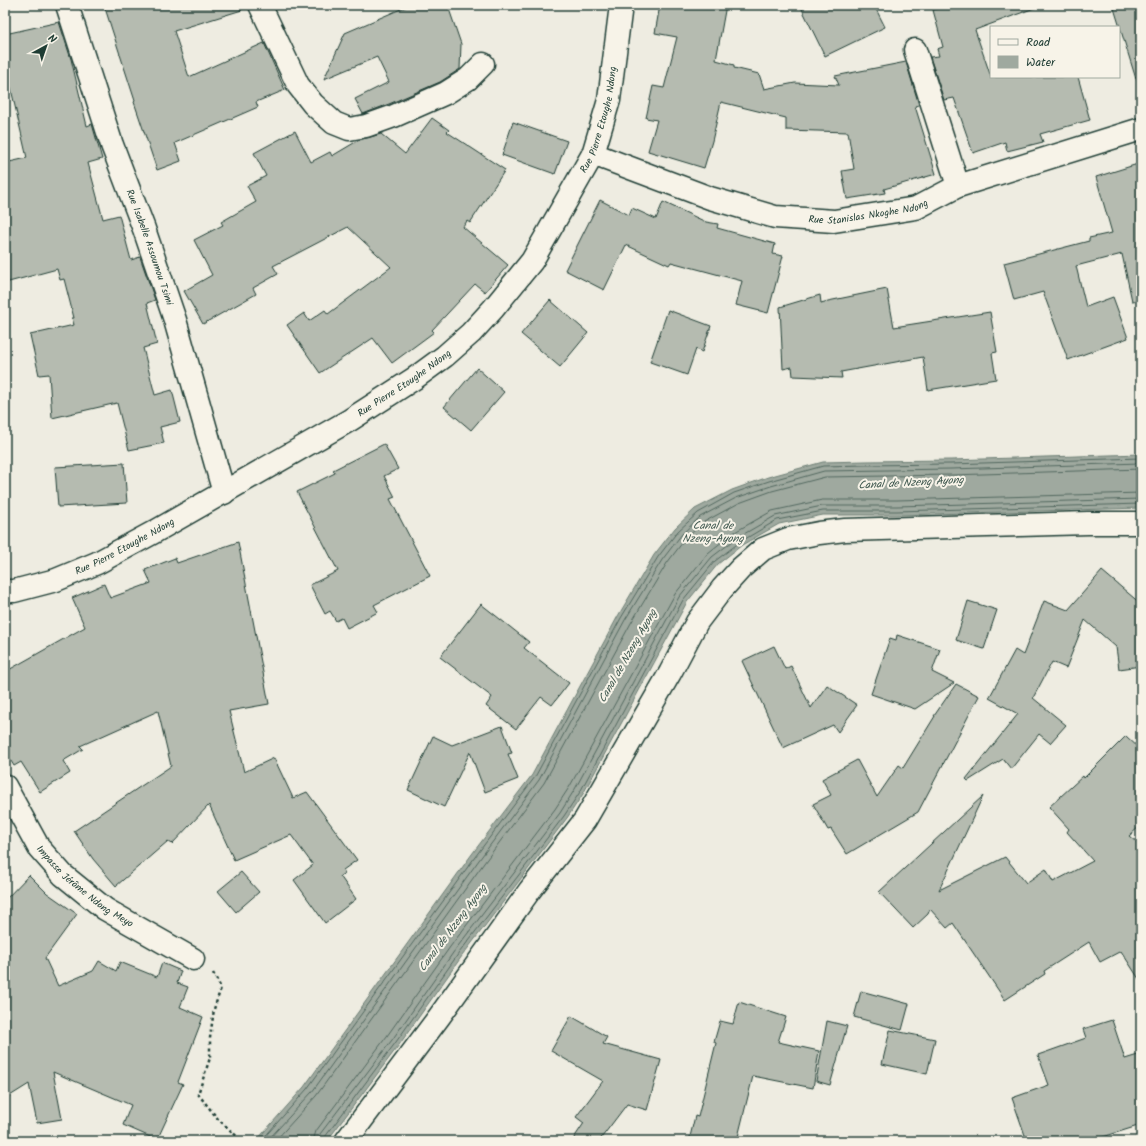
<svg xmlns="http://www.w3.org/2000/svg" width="1146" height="1146" viewBox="0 0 1146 1146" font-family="Kalam,sans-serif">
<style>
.water{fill:#9fa99f;stroke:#6c7e74}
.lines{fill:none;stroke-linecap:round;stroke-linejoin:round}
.shore{stroke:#52685f;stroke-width:1}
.building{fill:#b5bbb0;stroke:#1f3d34}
.minor-casing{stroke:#1f3d34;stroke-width:25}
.path{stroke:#1f3d34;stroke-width:2.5;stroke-dasharray:3 3;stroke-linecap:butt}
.minor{stroke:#f7f3e8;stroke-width:22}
.labels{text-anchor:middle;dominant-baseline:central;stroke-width:4;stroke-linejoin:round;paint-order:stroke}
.street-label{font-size:10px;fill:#1f3d34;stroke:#f7f3e8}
.water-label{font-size:11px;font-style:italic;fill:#3f584f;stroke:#f7f3e8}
</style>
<rect width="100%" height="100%" fill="#eeece1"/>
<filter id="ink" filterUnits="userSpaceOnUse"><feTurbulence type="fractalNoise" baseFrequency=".025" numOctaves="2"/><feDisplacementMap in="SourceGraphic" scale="8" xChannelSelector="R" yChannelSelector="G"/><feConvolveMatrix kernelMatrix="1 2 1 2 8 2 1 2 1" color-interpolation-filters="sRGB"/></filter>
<g filter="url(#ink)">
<polygon class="water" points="1141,454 1141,508 897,515 823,515 779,524 742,545 718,564 687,602 583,794 567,818 462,956 399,1045 327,1141 256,1141 304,1087 472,854 532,775 618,616 654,555 675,528 695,509 732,490 768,477 823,462 865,461 951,460"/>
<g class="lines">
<g class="shore">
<polyline points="261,1141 307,1089 475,857 535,777 621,618 658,557 678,531 698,513 734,493 769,481 823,466 865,465 951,464 1141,458"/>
<polyline points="267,1141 312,1092 479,860 539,780 625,620 662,560 682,534 700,517 736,498 771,486 824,471 951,469 1141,463"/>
<polyline points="275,1141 316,1096 484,863 544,783 631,623 667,563 686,538 704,522 739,503 772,491 825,477 951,475 1141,469"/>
<polyline points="313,1141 316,1131 387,1036 450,947 555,809 570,786 675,594 708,553 733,533 772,511 822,500 897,500 1141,493"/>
<polyline points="319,1141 320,1134 392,1040 455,950 560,813 575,789 679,597 712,557 737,538 775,516 822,506 897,506 1141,499"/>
<polyline points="324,1141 325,1137 396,1042 459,953 564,816 580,792 683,600 715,561 740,542 777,520 823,511 897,511 1141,504"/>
</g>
</g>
<g class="building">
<polygon points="104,5 241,5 242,10 174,31 189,77 264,43 285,90 256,102 258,107 175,143 181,161 157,170 134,102 135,101"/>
<polygon points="410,5 441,5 449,9 461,44 460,69 440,82 389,104 363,114 355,99 389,82 377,57 324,79 345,33"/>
<polygon points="660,5 726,5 716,60 734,65 734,68 759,74 764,89 795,83 839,85 835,76 906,62 919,105 915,106 936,174 884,189 885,193 847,199 842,171 854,169 848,132 786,130 786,118 721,102 712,141 704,168 648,151 657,120 646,118 653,86 664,88 677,37 655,33"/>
<polygon points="800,5 874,5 885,27 825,56"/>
<polygon points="952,5 1037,5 1037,7 975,30 991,77 1078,77 1090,120 1040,134 1043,142 1007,151 1005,142 973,153 954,98 944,100 930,57 939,56 937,49 943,47 933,10"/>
<polygon points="1113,5 1141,5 1141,79 1136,79"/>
<polygon points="59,22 71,59 87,126 92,124 102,159 88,163 103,219 119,215 131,260 140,257 155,300 147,303 157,344 143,348 155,395 172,390 180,422 160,427 164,443 129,450 117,403 52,418 49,374 39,375 30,335 74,325 72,318 74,318 64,279 60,280 57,269 5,283 5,163 27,158 5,63 5,34"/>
<polygon points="432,118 449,130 447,132 505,170 470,223 467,221 463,227 508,265 485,292 475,284 432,330 434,332 392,363 373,338 320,373 287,325 304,313 309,321 325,310 328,314 391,267 348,227 273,266 278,274 253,288 256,294 203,324 184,291 212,275 194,240 223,225 221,222 256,202 247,186 266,176 254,153 295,131 311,162 330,152 332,156 359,140 381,134 405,154"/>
<polygon points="513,122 567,141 555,174 502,155"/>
<polygon points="1141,163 1141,300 1132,301 1122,254 1076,266 1086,307 1113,297 1128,338 1068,360 1043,292 1014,300 1004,263 1089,241 1089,238 1112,233 1096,177"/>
<polygon points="600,200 629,215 632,208 656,219 663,202 706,222 718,224 717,228 775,244 773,254 783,256 768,313 736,305 742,281 671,262 669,265 626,245 604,290 565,270"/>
<polygon points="887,289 894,327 990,312 997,352 992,353 996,379 928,390 923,357 841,372 842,378 793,376 792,367 783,369 780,307 820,295 821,303 828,301"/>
<polygon points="550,300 588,333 560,367 521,334"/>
<polygon points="668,310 711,326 702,352 696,349 687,375 650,362"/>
<polygon points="477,368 504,392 471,430 444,407"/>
<polygon points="384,444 398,469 384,476 395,497 390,499 430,576 374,605 378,612 347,628 342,618 336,621 330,611 325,614 310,585 338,571 297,492 335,473 333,470"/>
<polygon points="124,463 127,503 58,507 55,467"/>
<polygon points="238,542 269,704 229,711 244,772 274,758 293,798 307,792 357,860 343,870 345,873 340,876 356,899 325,923 294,880 313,865 291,835 234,860 209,805 172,844 168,841 116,886 93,859 74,831 171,766 158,711 80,746 83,749 63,761 70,773 40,792 21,762 14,766 5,751 5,672 85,627 72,598 104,584 110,598 151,583 145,570 175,558 177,563"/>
<polygon points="1102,571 1141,604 1141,666 1119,669 1116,647 1085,620 1066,668 1052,662 1033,698 1066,725 1050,743 1039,734 1011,769 1003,759 968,781 966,779 1018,714 989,698 1015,650 1023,655 1044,601 1068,610"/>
<polygon points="968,601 997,610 984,649 956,640"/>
<polygon points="481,604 529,642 524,648 569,683 552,705 541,697 516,729 486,706 492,697 440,657"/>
<polygon points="897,635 940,649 932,672 954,683 915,709 871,694 890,638 896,640"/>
<polygon points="774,646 785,669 791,666 811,708 827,685 857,705 838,732 833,725 783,748 742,661"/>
<polygon points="956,684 979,696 918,812 847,854 831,829 828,830 813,804 831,795 822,779 857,760 877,797 899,765 903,768 935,716 934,716"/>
<polygon points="502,726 512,753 508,754 518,779 485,792 470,752 444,807 408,790 433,736 452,745"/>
<polygon points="1126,736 1141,750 1141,825 1129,836 1141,846 1141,982 1121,951 1100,962 1089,942 1044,971 1045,974 1005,1000 953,923 947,928 930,909 928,914 913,928 879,892 983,796 939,890 1005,857 1026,883 1046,869 1053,882 1093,861 1067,832 1069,829 1049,807 1083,776 1084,778"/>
<polygon points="241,872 259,892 236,912 218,891"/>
<polygon points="29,875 47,893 77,914 45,958 58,986 93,971 99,961 116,971 120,962 157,977 162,963 181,971 177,983 188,987 180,1007 203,1017 178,1082 183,1084 157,1140 123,1125 131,1105 53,1072 62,1119 37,1123 29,1084 5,1099 5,900"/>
<polygon points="861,991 909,1004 902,1030 854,1017"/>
<polygon points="739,1002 786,1017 778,1042 819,1051 813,1088 753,1076 737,1141 689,1141 695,1116 698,1117 716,1043 714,1042 720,1021 733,1024"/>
<polygon points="571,1016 607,1037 603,1044 661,1060 647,1110 627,1104 599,1141 572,1141 584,1123 576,1117 603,1081 551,1051"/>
<polygon points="1112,1020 1125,1059 1141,1054 1141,1125 1090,1141 1027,1141 1012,1098 1049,1085 1038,1055 1086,1038 1083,1029"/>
<polygon points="827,1021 847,1026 830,1085 816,1081"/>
<polygon points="890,1030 935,1039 927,1074 882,1064"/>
</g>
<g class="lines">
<g class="minor-casing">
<g id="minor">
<path id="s1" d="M 67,5 L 112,145 L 144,229 L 175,320 L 224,493"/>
<polyline points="260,5 298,85 313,104 334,123 349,129 366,126 394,116 446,93 468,79 483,64"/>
<polyline points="915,50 958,186"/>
<path id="s2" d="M 593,154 L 710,198 L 775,217 L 834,221 L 916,208 L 958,186 L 1141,129"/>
<path id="s3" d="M 5,591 L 14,591 L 56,580 L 97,563 L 156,531 L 350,420 L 415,378 L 445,356 L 471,333 L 493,309 L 532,261 L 593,154 L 609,100 L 621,5"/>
<path id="s4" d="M 5,786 L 39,848 L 63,875 L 105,909 L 193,959"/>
<polyline points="346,1141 439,1017 530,890 585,820 670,673 697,622 722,589 741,568 763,549 788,539 819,533 845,530 1088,523 1141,523"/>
</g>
</g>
<polyline class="path" points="213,973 221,988 214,1009 210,1038 210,1058 198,1094 218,1119 242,1141"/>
<use href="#minor" class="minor"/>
</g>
</g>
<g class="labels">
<g class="street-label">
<text stroke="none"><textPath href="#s3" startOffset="789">Rue Pierre Etoughe Ndong</textPath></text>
<text stroke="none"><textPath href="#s2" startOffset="287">Rue Stanislas Nkoghe Ndong</textPath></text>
<text stroke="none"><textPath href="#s1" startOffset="256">Rue Isabelle Assoumou Tsimi</textPath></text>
<text stroke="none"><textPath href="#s3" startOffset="453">Rue Pierre Etoughe Ndong</textPath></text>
<text stroke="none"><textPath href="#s3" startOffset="129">Rue Pierre Etoughe Ndong</textPath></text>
<text stroke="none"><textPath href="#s4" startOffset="131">Impasse Jérôme Ndong Meyo</textPath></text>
</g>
<g class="water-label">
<text transform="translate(911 483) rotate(-3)">Canal de Nzeng Ayong</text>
<text x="713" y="526">Canal de<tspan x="713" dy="13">Nzeng-Ayong</tspan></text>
<text transform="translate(628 656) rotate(-60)">Canal de Nzeng Ayong</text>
<text transform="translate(453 928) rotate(-53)">Canal de Nzeng Ayong</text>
</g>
</g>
<rect width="1146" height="1146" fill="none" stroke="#f7f3e8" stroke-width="20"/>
<rect x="10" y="10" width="1126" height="1126" fill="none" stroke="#1f3d34" stroke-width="1.5" filter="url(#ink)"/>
<rect x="990" y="26" width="130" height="52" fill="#f7f3e8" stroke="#a1aaa0"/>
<rect x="998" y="39" width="20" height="6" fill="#f7f3e8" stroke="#a1aaa0"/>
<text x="1026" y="46" font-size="12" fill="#1f3d34">Road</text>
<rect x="998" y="56" width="20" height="12" fill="#9fa99f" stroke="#a1aaa0"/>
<text x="1026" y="66" font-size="12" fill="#1f3d34">Water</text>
<g transform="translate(46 46) rotate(40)" stroke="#f7f3e8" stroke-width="3" paint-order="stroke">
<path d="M0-3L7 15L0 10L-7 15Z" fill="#1f3d34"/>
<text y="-6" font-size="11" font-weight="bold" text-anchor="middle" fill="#1f3d34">N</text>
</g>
</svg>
